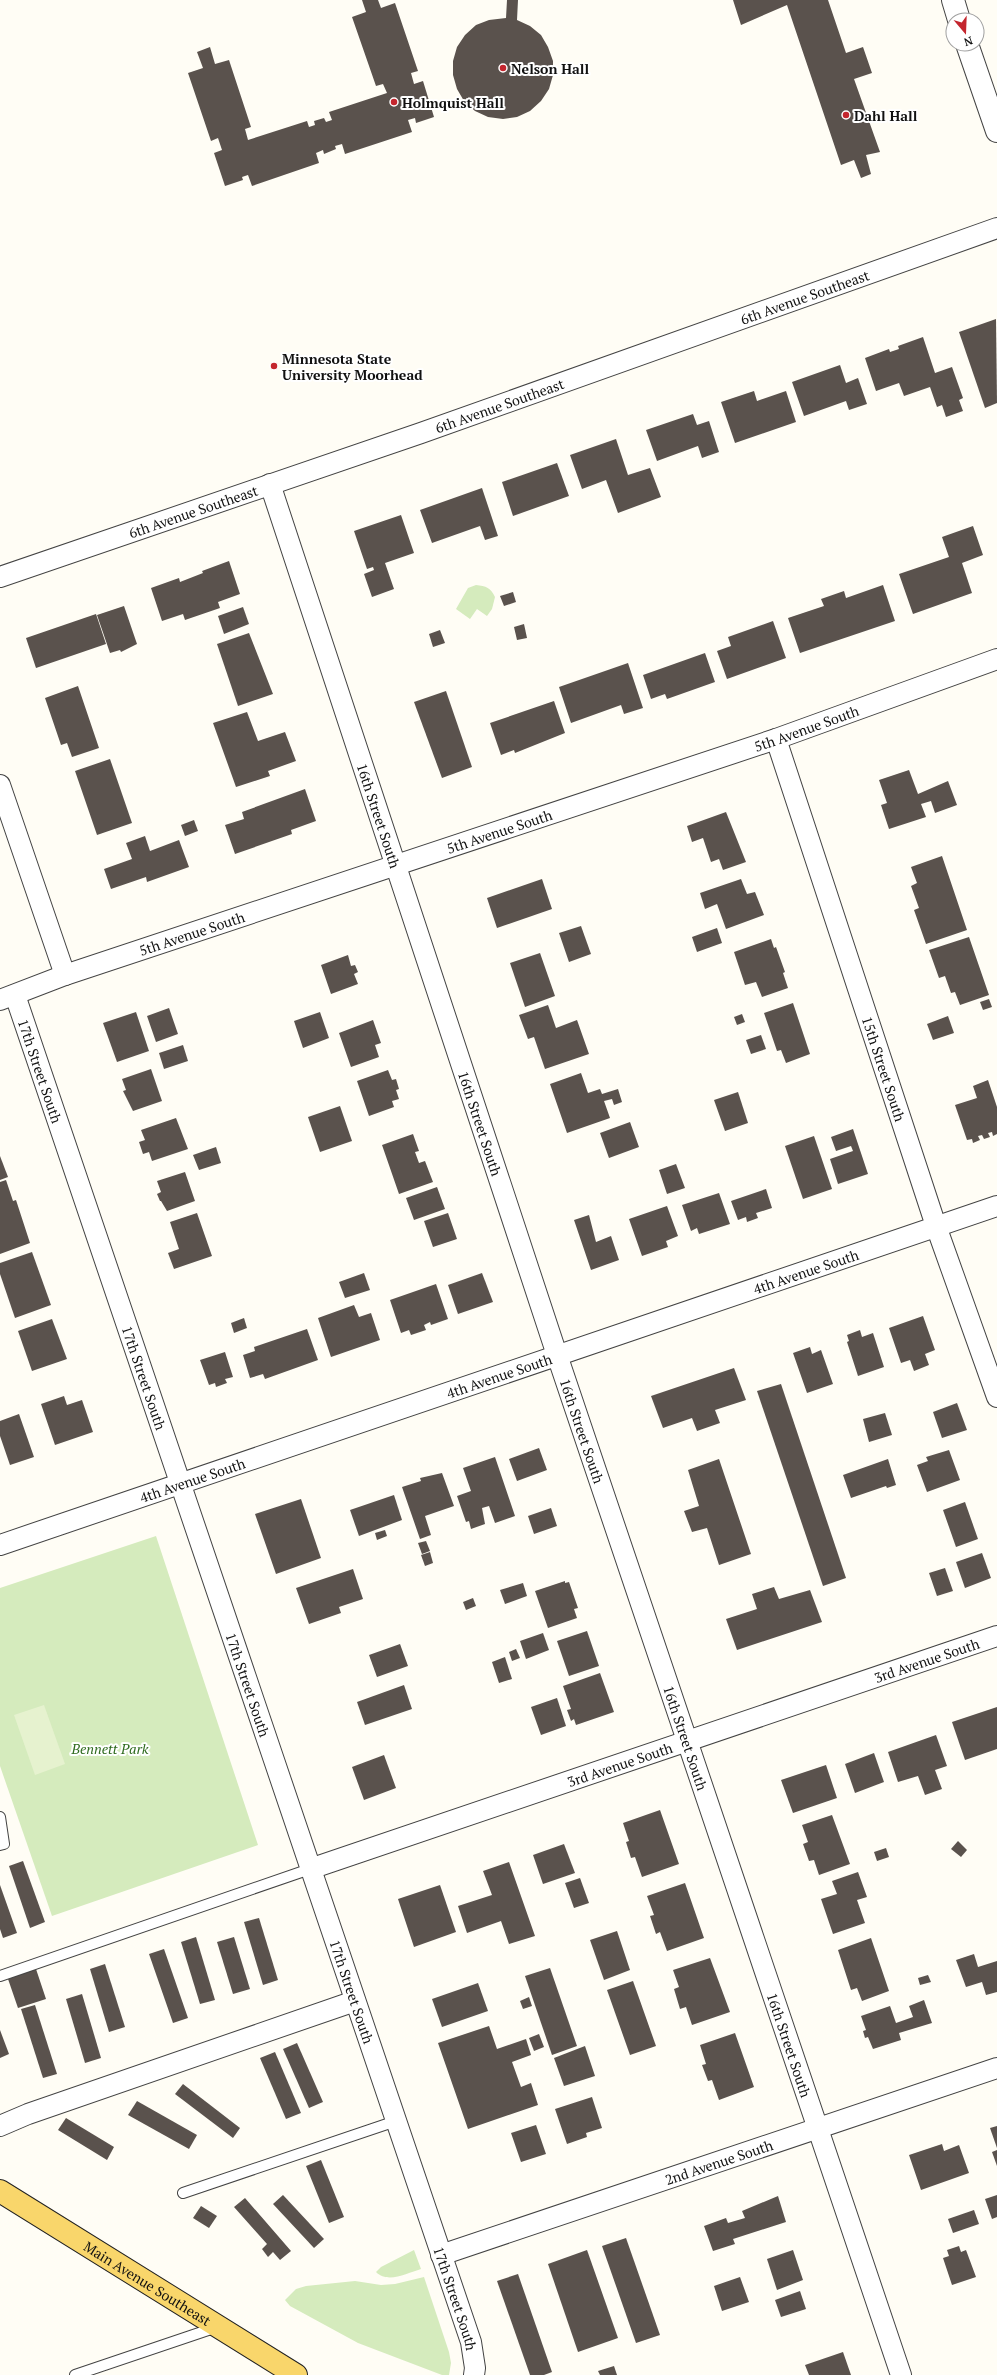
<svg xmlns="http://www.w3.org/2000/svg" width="997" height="2375" viewBox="0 0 997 2375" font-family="'PT Serif',serif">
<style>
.green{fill:#d5ebbd}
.pitch{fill:#e6f2cf}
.building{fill:#5a524d}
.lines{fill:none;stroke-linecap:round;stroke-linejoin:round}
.service-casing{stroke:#444;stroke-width:12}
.minor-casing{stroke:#444;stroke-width:22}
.tertiary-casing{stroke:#444;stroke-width:24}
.primary-casing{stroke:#222;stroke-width:24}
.service{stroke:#fff;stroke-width:10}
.minor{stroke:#fff;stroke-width:20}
.tertiary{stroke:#fff;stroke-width:22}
.primary{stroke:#f9d66b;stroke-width:22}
.poi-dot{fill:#c4262e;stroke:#fff;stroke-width:1.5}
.labels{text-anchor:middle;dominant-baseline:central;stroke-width:4;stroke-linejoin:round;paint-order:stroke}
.poi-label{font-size:14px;font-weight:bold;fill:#111;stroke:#fff;text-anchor:start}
.street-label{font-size:14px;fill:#111;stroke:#fff}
.park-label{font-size:14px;font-style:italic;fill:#2f6b1f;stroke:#fff}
</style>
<rect width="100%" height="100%" fill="#fffdf5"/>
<g class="green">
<path d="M 476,585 C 486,586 491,588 495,597 L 492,609 L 487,616 L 477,609 L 470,619 L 456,609 L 468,588 Z"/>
<polygon points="156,1536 258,1845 52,1916 0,1766 0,1588"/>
<path d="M 414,2250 L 421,2269 C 407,2273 388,2284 376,2272 L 381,2267 Z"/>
<polygon points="424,2277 449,2352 451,2363 449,2375 442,2375 358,2343 290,2306 285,2300 296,2289 306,2286 355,2281 381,2285 395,2284"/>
</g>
<polygon class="pitch" points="44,1705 65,1764 35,1775 14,1715"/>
<g class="building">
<polygon points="362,0 378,0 381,8 395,3 418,71 411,73 414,84 423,81 434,117 416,123 415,118 408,120 412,132 345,154 342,144 335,146 336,149 324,154 323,150 316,153 319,163 252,186 248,175 242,177 243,180 225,186 214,153 222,150 218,138 211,141 188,73 203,68 197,52 210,47 215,64 229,60 251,127 245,129 248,140 307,121 309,127 315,125 314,121 324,118 326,122 332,120 329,112 387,93 383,84 376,86 352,17 366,12"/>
<polygon points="507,0 518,0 517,20 530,26 541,35 548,47 553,61 553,75 549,89 541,101 530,111 517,117 503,119 488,117 475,111 464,101 457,89 453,75 453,61 457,47 465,35 476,25 489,20 506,18"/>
<polygon points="733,0 828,0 846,53 863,47 872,73 854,79 880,152 866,155 871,174 861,178 854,160 841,165 787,5 741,25"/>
<polygon points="996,319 997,403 985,408 959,332"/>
<polygon points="923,337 935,373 952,367 963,398 959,400 963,411 946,417 942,405 937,407 930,387 904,396 899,383 876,391 865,358 889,349 890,352 899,349 898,346"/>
<polygon points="840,365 846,383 858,378 867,404 849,410 846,401 804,416 792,382"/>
<polygon points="754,391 757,401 786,391 796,422 735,443 721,402"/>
<polygon points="693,414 697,425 709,421 719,452 702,458 698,446 657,461 646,430"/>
<polygon points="616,439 628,475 650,468 661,497 618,513 606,480 582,489 570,455"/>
<polygon points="557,463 569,496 513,516 502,482"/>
<polygon points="482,488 498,536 485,540 480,526 432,543 420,510"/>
<polygon points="401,515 414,553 385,563 394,589 372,597 364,574 374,570 373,567 367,569 354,531"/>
<polygon points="973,526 983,555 962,563 972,593 913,614 899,574 949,557 942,537"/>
<polygon points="229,561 240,594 218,602 220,608 185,620 183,614 162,621 151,588 179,578 180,582 203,573 202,571"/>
<polygon points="883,585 895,621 800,653 788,618 824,606 821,599 844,591 846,598"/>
<polygon points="513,592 516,602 504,606 500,596"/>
<polygon points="124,606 137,644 121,652 120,650 110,653 97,615"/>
<polygon points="243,607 249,624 224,634 218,616"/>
<polygon points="96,614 106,644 36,668 26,638"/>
<polygon points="773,621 786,658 727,679 717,651 731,646 728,637"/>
<polygon points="524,624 527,638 517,640 514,627"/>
<polygon points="440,630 445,643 433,647 429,634"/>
<polygon points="249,633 273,694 238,706 217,644"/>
<polygon points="705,653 715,682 667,699 665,694 651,699 643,675"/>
<polygon points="628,663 643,708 624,714 621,705 571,723 559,687"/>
<polygon points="78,686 99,748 72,757 67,743 61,745 45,698"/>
<polygon points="446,691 472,767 442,778 414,702"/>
<polygon points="554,701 565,733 515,753 514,750 501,755 490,723"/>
<polygon points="247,712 258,741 285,732 296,761 268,771 270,776 236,787 213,723"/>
<polygon points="110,759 132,823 97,835 75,771"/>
<polygon points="909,770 918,794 948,781 957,805 935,813 931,801 921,804 926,817 889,829 881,805 887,803 879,780"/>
<polygon points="305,789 316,821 291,830 292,834 235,854 225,825 244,819 242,812"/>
<polygon points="726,812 746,862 723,870 719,859 711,862 703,838 692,842 687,826"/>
<polygon points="194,820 198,831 185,836 181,825"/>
<polygon points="145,836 150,851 179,840 189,867 147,882 146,877 111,889 104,869 132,859 126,843"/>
<polygon points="942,856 967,930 926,944 914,910 919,908 911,886 917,883 911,867"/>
<polygon points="542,879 552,909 497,928 487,898"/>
<polygon points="741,879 747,894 755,892 764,915 726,929 717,904 705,909 700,893"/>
<polygon points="581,926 591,954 569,962 559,933"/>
<polygon points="717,928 722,943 697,952 692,937"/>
<polygon points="969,937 989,995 960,1005 955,992 951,993 945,976 939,978 929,950"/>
<polygon points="771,939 774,948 776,947 785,972 783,973 788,988 762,997 756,982 745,985 734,952"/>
<polygon points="540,953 555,996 525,1007 510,963"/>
<polygon points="348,955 351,966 355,965 358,972 354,974 358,984 331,994 321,965"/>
<polygon points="989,999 992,1007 983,1010 980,1002"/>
<polygon points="793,1003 810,1054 786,1063 781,1050 777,1051 764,1013"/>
<polygon points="548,1005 556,1028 577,1020 589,1054 545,1069 534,1037 528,1039 519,1015"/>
<polygon points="169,1008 178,1034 156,1042 147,1016"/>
<polygon points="136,1012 149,1051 117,1062 103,1023"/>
<polygon points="320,1012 329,1038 303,1048 294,1021"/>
<polygon points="742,1014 745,1022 737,1025 734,1017"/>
<polygon points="948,1016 954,1033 933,1040 927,1024"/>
<polygon points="373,1020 381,1043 375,1045 379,1057 351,1067 339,1033"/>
<polygon points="761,1035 766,1049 751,1054 746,1040"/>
<polygon points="183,1045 188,1061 164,1069 159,1053"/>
<polygon points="151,1069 162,1101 133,1111 123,1091 126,1090 122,1079"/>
<polygon points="388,1070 392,1080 396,1079 399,1089 396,1090 399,1099 392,1101 394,1107 369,1116 357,1081"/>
<polygon points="581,1073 588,1093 600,1089 602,1094 618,1089 622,1102 614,1105 612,1099 604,1101 610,1118 567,1133 550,1084"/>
<polygon points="988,1080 997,1107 997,1134 993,1136 992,1132 988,1133 990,1137 984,1139 982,1135 978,1136 980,1140 973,1143 972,1139 967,1140 955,1105 977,1098 973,1086"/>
<polygon points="738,1092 748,1123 725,1131 714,1100"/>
<polygon points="340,1106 352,1141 320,1152 308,1117"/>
<polygon points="176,1118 188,1149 152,1161 149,1152 143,1154 139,1142 145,1140 141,1130"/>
<polygon points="630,1122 639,1147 609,1158 600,1133"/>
<polygon points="853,1129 868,1174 838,1184 830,1159 853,1151 851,1146 836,1151 831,1137"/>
<polygon points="413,1134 419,1151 415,1152 419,1163 425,1161 433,1182 399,1194 382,1145"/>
<polygon points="814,1136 832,1189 803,1199 785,1146"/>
<polygon points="216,1147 221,1163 199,1170 193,1155"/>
<polygon points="0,1156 8,1177 0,1180"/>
<polygon points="676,1164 685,1188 667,1194 659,1170"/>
<polygon points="185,1172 195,1201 167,1211 161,1201 160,1201 157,1194 161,1192 157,1181"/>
<polygon points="6,1180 13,1201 16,1200 30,1243 0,1254 0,1182"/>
<polygon points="437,1187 445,1209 414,1220 406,1198"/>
<polygon points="766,1189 772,1208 756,1213 758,1218 747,1222 746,1217 738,1220 731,1201"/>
<polygon points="719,1193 730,1224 699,1234 697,1228 691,1231 682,1205"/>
<polygon points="667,1206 678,1236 666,1241 668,1247 642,1256 629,1219"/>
<polygon points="197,1213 212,1256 174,1269 168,1253 179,1249 170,1222"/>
<polygon points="448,1213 457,1239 433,1247 424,1221"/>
<polygon points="589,1215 596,1242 611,1236 619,1260 591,1270 574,1220"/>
<polygon points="32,1252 51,1305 15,1318 0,1274 0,1263"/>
<polygon points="364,1273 370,1290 345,1298 339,1282"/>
<polygon points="482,1273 493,1302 458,1314 448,1285"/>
<polygon points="436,1284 448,1319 431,1325 430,1322 424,1325 426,1330 411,1335 409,1330 401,1333 390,1300"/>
<polygon points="354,1305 359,1317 371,1313 380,1340 331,1357 318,1318"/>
<polygon points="923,1316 935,1350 925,1354 929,1365 914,1371 910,1360 901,1363 889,1328"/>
<polygon points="244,1318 247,1328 234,1333 231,1323"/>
<polygon points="52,1319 67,1359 32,1371 18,1331"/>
<polygon points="307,1329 318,1360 265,1379 263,1374 250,1378 243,1355 255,1351 254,1347"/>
<polygon points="860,1330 862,1337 873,1333 884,1367 858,1376 847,1342 849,1341 847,1335"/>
<polygon points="810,1347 812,1354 821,1350 833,1384 807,1393 793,1353"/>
<polygon points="225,1352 233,1377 225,1379 227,1383 216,1387 215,1383 209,1385 200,1360"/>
<polygon points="734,1368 746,1400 715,1410 720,1423 697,1431 692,1418 663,1428 651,1396"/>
<polygon points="781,1384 846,1578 823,1586 757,1391"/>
<polygon points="64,1396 67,1405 82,1400 93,1432 55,1445 41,1404"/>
<polygon points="957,1403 967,1430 942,1438 933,1412"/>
<polygon points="885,1413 892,1435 869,1442 863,1419"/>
<polygon points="19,1414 34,1457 10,1465 0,1436 0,1421"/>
<polygon points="539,1448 547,1470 517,1481 509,1459"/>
<polygon points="949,1450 960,1480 927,1492 917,1465 928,1461 926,1457"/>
<polygon points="495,1457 515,1516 495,1523 489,1506 482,1508 485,1524 471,1529 469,1521 466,1522 457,1496 471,1491 463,1468"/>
<polygon points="719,1459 751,1554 719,1565 707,1528 692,1532 684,1511 699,1506 688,1470"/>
<polygon points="888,1459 896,1485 887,1488 886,1486 851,1498 843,1475"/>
<polygon points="442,1473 454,1506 425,1516 431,1535 420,1539 402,1487 421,1481 420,1478"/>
<polygon points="394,1495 402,1520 359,1536 350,1510"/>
<polygon points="301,1499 321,1558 276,1574 255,1514"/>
<polygon points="965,1502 978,1539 956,1547 943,1510"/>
<polygon points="551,1508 557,1526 534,1534 528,1516"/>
<polygon points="385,1530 387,1536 377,1540 375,1533"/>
<polygon points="426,1541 430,1551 422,1554 418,1543"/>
<polygon points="430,1552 433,1563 425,1566 421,1555"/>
<polygon points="982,1553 991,1578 965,1588 956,1562"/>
<polygon points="945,1568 953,1591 937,1596 929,1573"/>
<polygon points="353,1569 363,1599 339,1607 341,1613 309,1624 296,1588"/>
<polygon points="565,1581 565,1583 569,1582 578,1608 574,1609 577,1618 548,1628 535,1591"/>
<polygon points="523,1583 527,1596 505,1604 500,1590"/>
<polygon points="774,1587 779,1599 810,1590 822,1622 737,1650 726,1619 757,1609 752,1594"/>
<polygon points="473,1598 476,1606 466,1610 463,1602"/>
<polygon points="587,1631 599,1666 569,1676 557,1641"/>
<polygon points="543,1633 549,1650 526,1659 520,1641"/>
<polygon points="400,1644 408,1666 377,1677 369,1655"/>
<polygon points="516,1649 520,1658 512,1661 509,1652"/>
<polygon points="505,1657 512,1679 499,1683 492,1662"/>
<polygon points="600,1673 614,1712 576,1725 574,1719 571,1721 567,1710 571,1709 563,1686"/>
<polygon points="404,1685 412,1709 365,1725 357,1702"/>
<polygon points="557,1698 566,1726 541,1735 531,1707"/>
<polygon points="997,1707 997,1749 965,1760 952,1722"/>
<polygon points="936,1735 947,1766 935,1770 942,1789 925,1795 918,1776 898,1782 888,1752"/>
<polygon points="874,1753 884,1782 855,1793 845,1764"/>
<polygon points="384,1755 396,1788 364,1800 352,1767"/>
<polygon points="826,1765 837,1798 793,1813 781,1780"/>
<polygon points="660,1810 679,1864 642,1877 635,1857 631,1858 626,1842 629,1841 623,1823"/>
<polygon points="832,1815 850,1864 819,1875 814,1860 809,1861 803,1844 808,1842 802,1825"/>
<polygon points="958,1841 967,1850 961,1857 951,1849"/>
<polygon points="564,1844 575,1873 543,1884 533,1855"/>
<polygon points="886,1848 889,1857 877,1861 874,1852"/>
<polygon points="23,1861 45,1922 30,1928 9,1866"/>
<polygon points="509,1862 535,1936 509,1944 501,1921 467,1933 458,1906 492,1895 483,1871"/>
<polygon points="858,1872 867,1897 857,1900 865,1923 833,1934 821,1899 837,1894 832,1881"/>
<polygon points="580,1878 589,1903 574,1908 565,1883"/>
<polygon points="685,1883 704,1938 667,1951 660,1932 656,1934 650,1916 654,1915 647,1896"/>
<polygon points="0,1885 17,1933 3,1938 0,1929"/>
<polygon points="440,1885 456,1932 414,1947 398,1899"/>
<polygon points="259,1918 278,1980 263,1985 244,1922"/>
<polygon points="617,1931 630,1970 604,1980 590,1940"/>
<polygon points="196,1937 215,2000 200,2004 181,1942"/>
<polygon points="234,1937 250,1989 233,1994 217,1942"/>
<polygon points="871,1938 889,1991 862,2001 857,1988 851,1990 838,1950"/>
<polygon points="164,1949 188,2018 173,2023 149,1954"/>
<polygon points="974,1954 978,1967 997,1961 997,1992 986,1995 982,1982 966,1987 956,1960"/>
<polygon points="710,1958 730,2012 692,2025 686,2007 680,2009 674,1989 679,1987 673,1970"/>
<polygon points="105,1964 125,2027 109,2032 90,1969"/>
<polygon points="550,1968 577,2046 552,2055 525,1976"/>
<polygon points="36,1969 46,1999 18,2008 8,1979"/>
<polygon points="928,1975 931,1982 920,1985 918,1978"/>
<polygon points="633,1981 656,2046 630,2055 607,1990"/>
<polygon points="478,1983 488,2011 442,2027 432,1999"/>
<polygon points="82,1994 101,2058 85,2063 66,1999"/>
<polygon points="529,1997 532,2006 523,2009 520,2001"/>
<polygon points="924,2000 932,2023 899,2033 901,2040 873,2049 868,2037 865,2038 863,2031 866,2030 861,2016 890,2006 896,2023 913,2017 909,2006"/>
<polygon points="35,2005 57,2074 43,2078 21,2009"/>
<polygon points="489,2026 497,2049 526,2039 531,2055 512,2062 521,2087 531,2083 538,2105 468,2129 438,2043"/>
<polygon points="0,2030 9,2054 0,2058"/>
<polygon points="735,2033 754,2087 719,2100 712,2080 708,2081 702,2065 706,2064 700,2045"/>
<polygon points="539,2034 544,2047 534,2051 529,2038"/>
<polygon points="297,2043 323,2102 309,2108 283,2049"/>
<polygon points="585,2046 595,2076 564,2086 554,2058"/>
<polygon points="275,2052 301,2113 286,2119 260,2058"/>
<polygon points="183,2084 240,2128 233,2138 175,2094"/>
<polygon points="592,2097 602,2128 586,2133 587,2137 567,2144 555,2109"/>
<polygon points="137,2101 197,2135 189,2149 128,2115"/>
<polygon points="66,2118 114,2147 107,2160 58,2130"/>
<polygon points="536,2125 546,2154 521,2162 511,2133"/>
<polygon points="997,2126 997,2148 990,2128"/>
<polygon points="942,2144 944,2151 959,2145 969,2173 921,2190 909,2155"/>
<polygon points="997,2150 997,2166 992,2152"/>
<polygon points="321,2160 344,2217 329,2223 306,2166"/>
<polygon points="283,2195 324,2239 314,2248 273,2204"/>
<polygon points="997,2195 997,2217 992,2219 985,2199"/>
<polygon points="778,2196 786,2222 733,2239 735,2244 713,2251 704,2226 726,2218 728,2223 745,2218 742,2211"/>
<polygon points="245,2198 291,2251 280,2260 273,2252 268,2257 262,2249 267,2244 234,2207"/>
<polygon points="201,2206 217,2216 209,2228 193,2218"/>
<polygon points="974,2210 979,2224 953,2233 948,2219"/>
<polygon points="626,2238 660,2335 636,2343 602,2246"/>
<polygon points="959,2246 961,2252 966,2250 976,2277 952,2285 943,2258 949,2256 947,2250"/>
<polygon points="587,2250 618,2338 578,2352 548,2264"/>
<polygon points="793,2250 803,2280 777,2290 767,2259"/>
<polygon points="518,2274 552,2372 544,2375 530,2375 497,2281"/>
<polygon points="740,2277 749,2302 722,2311 714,2286"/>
<polygon points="800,2291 806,2309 781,2317 775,2300"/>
<polygon points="843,2352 851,2375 809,2375 805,2365"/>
<polygon points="614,2366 617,2375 600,2375 598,2371"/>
</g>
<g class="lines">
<g class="service-casing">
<g id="service">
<polyline points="0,1817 4,1844 0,1845"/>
<polyline points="0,1976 310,1869"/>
<polyline points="183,2193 396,2121"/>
<polyline points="75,2375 217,2327"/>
</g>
</g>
<g class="minor-casing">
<g id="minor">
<path id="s1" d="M 270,484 L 557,1355 L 901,2375"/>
<path id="s2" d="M 0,577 L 421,433 L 997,228"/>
<path id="s3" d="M 776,739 L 936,1226 L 997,1397"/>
<polyline points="0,785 65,975"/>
<path id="s4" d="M 15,995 L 471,2342 L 475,2368 L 474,2375"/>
<path id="s5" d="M 0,1000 L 65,975 L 776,739 L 997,659"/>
<path id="s6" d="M 0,1545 L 997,1206"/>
<path id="s7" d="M 310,1869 L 997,1636"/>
<polyline points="0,2126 28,2114 355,2001"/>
<path id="s8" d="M 441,2255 L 997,2068"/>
</g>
</g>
<g class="tertiary-casing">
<g id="tertiary">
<polyline points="953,0 959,20"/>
<polyline points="967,44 997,131"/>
</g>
</g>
<g class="primary-casing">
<g id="primary">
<path id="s9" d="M 0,2191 L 296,2375"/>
</g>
</g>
<use href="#service" class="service"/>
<use href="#minor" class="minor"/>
<use href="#tertiary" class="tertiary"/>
<use href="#primary" class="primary"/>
</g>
<g class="poi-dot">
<circle cx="503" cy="68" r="4"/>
<circle cx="394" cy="102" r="4"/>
<circle cx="846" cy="115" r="4"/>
<circle cx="274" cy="366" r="4"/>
</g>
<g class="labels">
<g class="poi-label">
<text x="511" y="68">Nelson Hall</text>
<text x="402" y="102">Holmquist Hall</text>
<text x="854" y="115">Dahl Hall</text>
<text x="282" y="358">Minnesota State<tspan x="282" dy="16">University Moorhead</tspan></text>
</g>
<g class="street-label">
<text stroke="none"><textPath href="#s2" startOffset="852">6th Avenue Southeast</textPath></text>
<text stroke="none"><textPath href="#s2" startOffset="528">6th Avenue Southeast</textPath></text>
<text stroke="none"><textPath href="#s2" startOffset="204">6th Avenue Southeast</textPath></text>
<text stroke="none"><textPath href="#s5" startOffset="851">5th Avenue South</textPath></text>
<text stroke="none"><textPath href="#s1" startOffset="349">16th Street South</textPath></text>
<text stroke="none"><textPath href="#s5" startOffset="527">5th Avenue South</textPath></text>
<text stroke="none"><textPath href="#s5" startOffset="203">5th Avenue South</textPath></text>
<text stroke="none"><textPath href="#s3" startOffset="347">15th Street South</textPath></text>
<text stroke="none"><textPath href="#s4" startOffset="80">17th Street South</textPath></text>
<text stroke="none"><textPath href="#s1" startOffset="673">16th Street South</textPath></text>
<text stroke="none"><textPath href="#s6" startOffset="851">4th Avenue South</textPath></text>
<text stroke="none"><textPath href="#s6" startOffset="527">4th Avenue South</textPath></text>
<text stroke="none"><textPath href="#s4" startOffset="404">17th Street South</textPath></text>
<text stroke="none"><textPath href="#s1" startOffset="997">16th Street South</textPath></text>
<text stroke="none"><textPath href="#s6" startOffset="203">4th Avenue South</textPath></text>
<text stroke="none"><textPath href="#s7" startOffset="651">3rd Avenue South</textPath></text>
<text stroke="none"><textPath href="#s4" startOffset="728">17th Street South</textPath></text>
<text stroke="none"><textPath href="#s1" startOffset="1321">16th Street South</textPath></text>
<text stroke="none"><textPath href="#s7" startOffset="327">3rd Avenue South</textPath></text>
<text stroke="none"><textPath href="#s4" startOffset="1052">17th Street South</textPath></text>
<text stroke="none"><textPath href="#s1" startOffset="1645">16th Street South</textPath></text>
<text stroke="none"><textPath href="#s8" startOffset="293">2nd Avenue South</textPath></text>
<text stroke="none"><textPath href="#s9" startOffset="174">Main Avenue Southeast</textPath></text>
<text stroke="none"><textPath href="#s4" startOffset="1376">17th Street South</textPath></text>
</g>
<g class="park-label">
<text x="110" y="1748">Bennett Park</text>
</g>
</g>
<g transform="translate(965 32) rotate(161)"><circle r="19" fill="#ffffff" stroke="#a0a0a0"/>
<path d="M0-3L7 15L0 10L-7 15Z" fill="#c4262e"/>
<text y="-6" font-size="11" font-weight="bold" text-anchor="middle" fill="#111111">N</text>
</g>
</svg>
